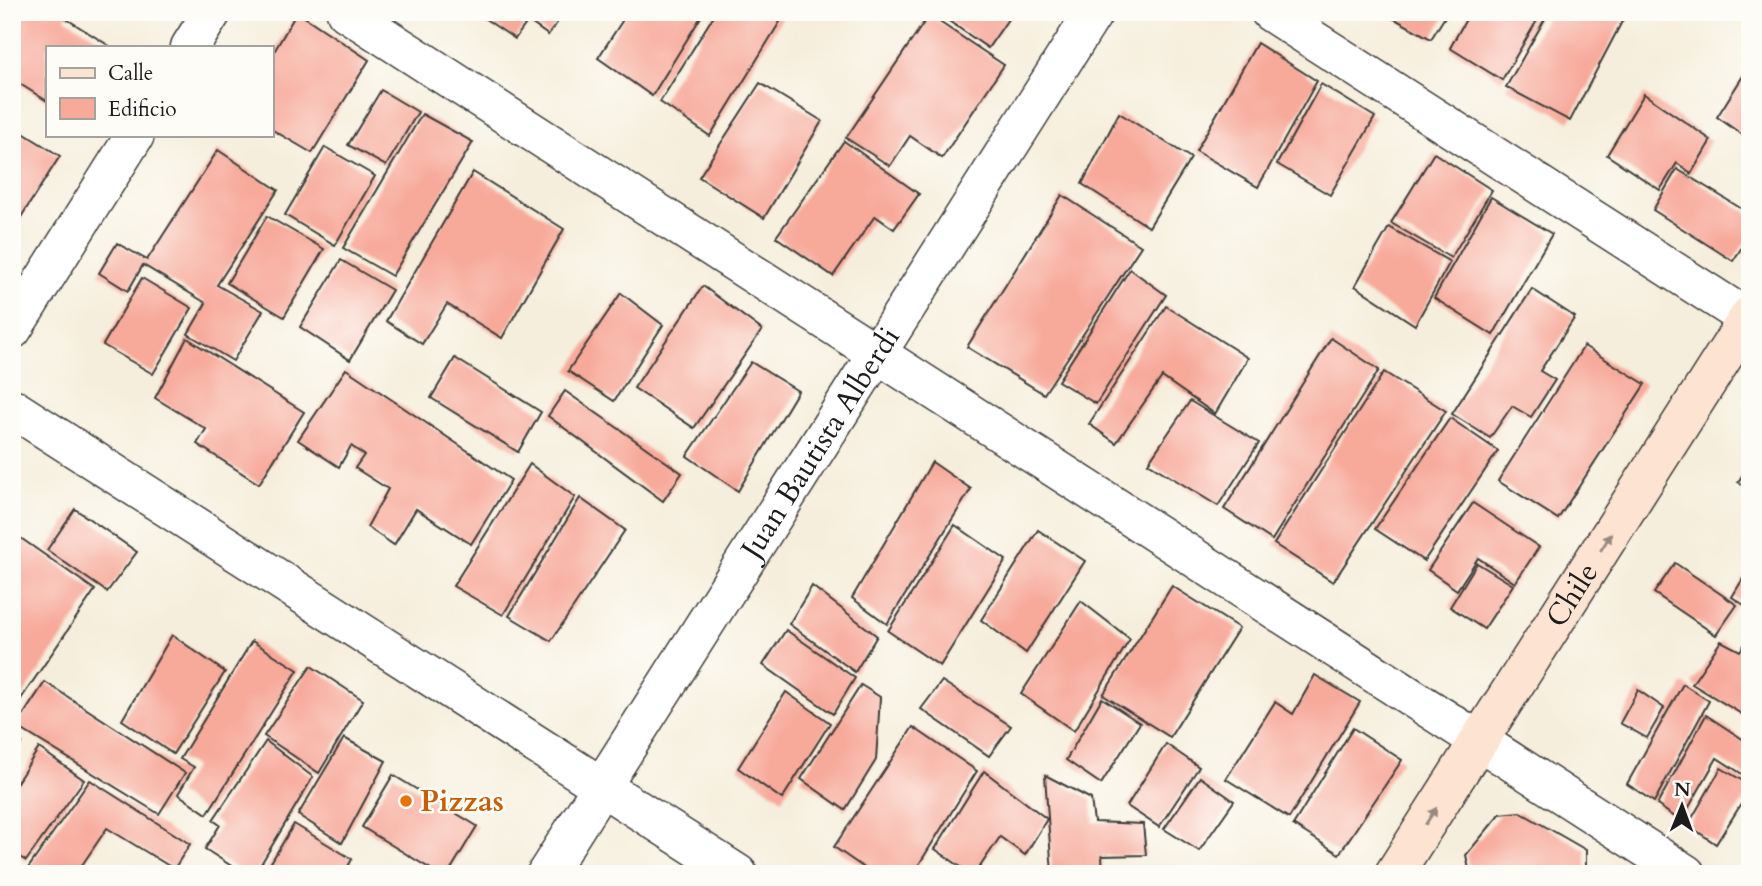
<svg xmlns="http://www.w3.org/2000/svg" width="1762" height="886" viewBox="0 0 1762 886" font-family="Cardo,serif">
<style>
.building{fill:#f7a99a}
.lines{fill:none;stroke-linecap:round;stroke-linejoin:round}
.street-casing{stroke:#3d3c39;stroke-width:41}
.secondary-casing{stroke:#3d3c39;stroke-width:41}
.street{stroke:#fff;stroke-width:38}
.secondary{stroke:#fde3d1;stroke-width:38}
.oneway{fill:#988980}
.food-dot{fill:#e8710a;stroke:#fdfcf7;stroke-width:2.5}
.labels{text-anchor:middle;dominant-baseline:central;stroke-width:5;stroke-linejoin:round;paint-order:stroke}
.street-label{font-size:30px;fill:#1c1c1c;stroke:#fdfcf7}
.food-label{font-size:30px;font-weight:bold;fill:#c56008;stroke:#fdfcf7;text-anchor:start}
</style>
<rect width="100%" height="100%" fill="#fdfcf7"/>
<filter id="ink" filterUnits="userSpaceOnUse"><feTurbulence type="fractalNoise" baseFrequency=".0143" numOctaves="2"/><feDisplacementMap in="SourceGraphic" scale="14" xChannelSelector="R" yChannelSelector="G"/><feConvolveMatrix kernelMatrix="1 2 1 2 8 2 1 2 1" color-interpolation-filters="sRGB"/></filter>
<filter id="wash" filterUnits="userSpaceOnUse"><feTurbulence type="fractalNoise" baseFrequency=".00686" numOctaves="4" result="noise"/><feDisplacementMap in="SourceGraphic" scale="28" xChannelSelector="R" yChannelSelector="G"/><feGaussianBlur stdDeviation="1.57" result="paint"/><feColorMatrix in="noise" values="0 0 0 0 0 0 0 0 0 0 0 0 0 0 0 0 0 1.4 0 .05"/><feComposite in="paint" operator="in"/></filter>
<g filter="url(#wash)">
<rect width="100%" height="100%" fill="#f6eedc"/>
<g id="blocks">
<g class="building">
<polygon points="12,12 68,12 65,18 111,47 47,47 47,101 12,79"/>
<polygon points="297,12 369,60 312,153 271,129 271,57"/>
<polygon points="475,12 565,12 548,35 528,21 515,39"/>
<polygon points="628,12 704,12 652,96 598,58"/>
<polygon points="716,12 786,12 710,136 660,102"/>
<polygon points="936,12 1013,12 988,48"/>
<polygon points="1382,12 1448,12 1431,39"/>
<polygon points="1470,12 1542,12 1502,80 1450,48"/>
<polygon points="1549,12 1627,12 1570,121 1506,87"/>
<polygon points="929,15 1004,65 942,158 910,136 890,166 846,138"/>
<polygon points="1257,43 1317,81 1258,187 1196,151"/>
<polygon points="1750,65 1750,140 1717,117"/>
<polygon points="760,83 822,121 764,218 699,177"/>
<polygon points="1321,84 1375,117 1330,195 1277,164"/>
<polygon points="381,90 418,112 386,166 348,145"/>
<polygon points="1644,94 1711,140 1691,174 1677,163 1660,190 1607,155"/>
<polygon points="1119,113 1191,158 1149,227 1082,184"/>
<polygon points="422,114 473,142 392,276 343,248"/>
<polygon points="12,126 60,156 12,231"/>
<polygon points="844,141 919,194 894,229 875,216 833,276 776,237"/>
<polygon points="325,147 375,176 335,245 285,215"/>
<polygon points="218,150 278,190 217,285 263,311 233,361 188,334 206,303 143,265 128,291 99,273 117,243 147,260"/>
<polygon points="1434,153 1492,190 1451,258 1391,223"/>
<polygon points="1677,169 1750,214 1750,235 1733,261 1653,210"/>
<polygon points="473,172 564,229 502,338 447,304 422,344 386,321"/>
<polygon points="1062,195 1141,246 1044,394 967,347"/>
<polygon points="1491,197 1552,234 1493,335 1434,298"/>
<polygon points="267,216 324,249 284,317 227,283"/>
<polygon points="1389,227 1450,262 1415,325 1355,286"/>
<polygon points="341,260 392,290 350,360 300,327"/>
<polygon points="1130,269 1166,295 1096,404 1058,381"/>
<polygon points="142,278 192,308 153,374 103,345"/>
<polygon points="703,286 762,330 694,428 634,388"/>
<polygon points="1532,289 1575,317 1540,371 1555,380 1531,417 1512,406 1490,438 1452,414"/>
<polygon points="621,293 663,325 614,401 568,371"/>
<polygon points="1166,306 1248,358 1215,414 1162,377 1116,443 1089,424"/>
<polygon points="187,338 304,412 259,484 197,444 206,429 155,398"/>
<polygon points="1331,338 1379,370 1272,540 1224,509"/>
<polygon points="1584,346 1645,384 1558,519 1498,481"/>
<polygon points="455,358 541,412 518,452 431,398"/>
<polygon points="751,362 798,391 738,491 687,456"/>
<polygon points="346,369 511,480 471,544 416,509 394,545 367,527 388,489 355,468 364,455 351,446 339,467 298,440"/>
<polygon points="1384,372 1446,411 1333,582 1274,544"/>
<polygon points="565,391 682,473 663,501 548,416"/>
<polygon points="1190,401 1259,443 1218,506 1148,463"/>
<polygon points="1450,418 1498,451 1424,561 1375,529"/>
<polygon points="932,462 971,489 887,624 852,598"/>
<polygon points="530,464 575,497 503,615 453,586"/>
<polygon points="1750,464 1750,489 1738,482"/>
<polygon points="580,498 625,530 551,641 509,616"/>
<polygon points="1473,503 1539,547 1515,583 1478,558 1457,590 1428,570"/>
<polygon points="75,509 137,552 107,592 47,550"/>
<polygon points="955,525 1006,560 940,666 888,631"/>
<polygon points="1038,530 1085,561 1026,653 981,620"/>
<polygon points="12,532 95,590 12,712"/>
<polygon points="1477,563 1513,585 1484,629 1450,607"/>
<polygon points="1675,563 1737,605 1716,635 1654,593"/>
<polygon points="1750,567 1750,609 1732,597"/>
<polygon points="812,586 877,636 855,672 789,624"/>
<polygon points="1172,586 1239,628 1170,737 1103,695"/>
<polygon points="1081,601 1130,639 1074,731 1021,694"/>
<polygon points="786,630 855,678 833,714 763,665"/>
<polygon points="172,635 225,672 173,754 122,720"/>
<polygon points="1750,636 1750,707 1745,716 1692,684 1721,641 1740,651"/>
<polygon points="252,641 298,670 207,814 178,794 194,767 180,759"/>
<polygon points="311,666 363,700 319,773 264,736"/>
<polygon points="1315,675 1360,702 1289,818 1226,779 1275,702 1293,714"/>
<polygon points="942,681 1011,726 989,756 921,709"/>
<polygon points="45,682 185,773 159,814 16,726"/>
<polygon points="1683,684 1709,701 1654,802 1627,784"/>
<polygon points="861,685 880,697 876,760 845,810 801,779"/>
<polygon points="1638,690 1664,708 1647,738 1620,723"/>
<polygon points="786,692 830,723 782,799 738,768"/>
<polygon points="1102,698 1140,723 1101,784 1066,760"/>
<polygon points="1706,715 1750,744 1750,779 1717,758 1681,821 1657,805"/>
<polygon points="913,727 977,771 913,874 873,874 834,847"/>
<polygon points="1353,728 1402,760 1339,854 1293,825"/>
<polygon points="12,736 22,743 12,757"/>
<polygon points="344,738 386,761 342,843 298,815"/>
<polygon points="266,741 313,777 255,874 244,874 205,849 220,825 213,820"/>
<polygon points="1166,744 1199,767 1159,827 1127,806"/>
<polygon points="39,748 84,780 26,861 12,852 12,790"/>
<polygon points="1721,768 1750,785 1750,790 1716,844 1688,825"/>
<polygon points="984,771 1047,819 1025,855 1000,837 975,874 971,874 935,849"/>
<polygon points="393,775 477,826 448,874 439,874 362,827"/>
<polygon points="1045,775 1091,799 1094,822 1143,824 1146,855 1102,856 1103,874 1052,874"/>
<polygon points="1200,777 1234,801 1199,851 1164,829"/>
<polygon points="90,780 190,844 174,869 107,828 76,874 24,874"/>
<polygon points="1520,812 1586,850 1586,873 1470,874 1466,855 1500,814"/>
<polygon points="294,824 352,859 344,874 264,874"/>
</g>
</g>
</g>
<g filter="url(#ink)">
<use href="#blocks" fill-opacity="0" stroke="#3d3c39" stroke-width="2"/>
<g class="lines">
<g class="street-casing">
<g id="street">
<polyline points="346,12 1686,874"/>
<polyline points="1270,12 1750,320"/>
<polyline points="190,47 212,12"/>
<polyline points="12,330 135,135"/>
<polyline points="12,408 738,874"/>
<path id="s1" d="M 546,874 L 1094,12"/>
</g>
</g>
<g class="secondary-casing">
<g id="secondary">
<path id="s2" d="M 1394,874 L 1750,315"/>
</g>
</g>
<use href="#street" class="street"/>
<use href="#secondary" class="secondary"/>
</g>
<defs><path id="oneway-solid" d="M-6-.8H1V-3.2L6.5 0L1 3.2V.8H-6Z" transform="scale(1.75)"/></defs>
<g class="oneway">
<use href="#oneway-solid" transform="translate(1606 542) rotate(-58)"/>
<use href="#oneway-solid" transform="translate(1431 816) rotate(-57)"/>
</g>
</g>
<circle class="food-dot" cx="406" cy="801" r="7"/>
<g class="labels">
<g class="street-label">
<text stroke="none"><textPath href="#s1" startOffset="511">Juan Bautista Alberdi</textPath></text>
<text stroke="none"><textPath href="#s2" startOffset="331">Chile</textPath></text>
</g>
<g class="food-label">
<text x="420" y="801">Pizzas</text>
</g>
</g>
<rect width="1762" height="886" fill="none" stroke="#fdfcf7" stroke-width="42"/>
<rect x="46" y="46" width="228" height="91" fill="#fdfcf7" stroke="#a3a29f" stroke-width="2"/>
<rect x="60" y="68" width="35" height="10" fill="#fde3d1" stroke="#a3a29f" stroke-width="2"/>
<text x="108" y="80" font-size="21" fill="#1c1c1c">Calle</text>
<rect x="60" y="98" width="35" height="21" fill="#f7a99a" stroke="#a3a29f" stroke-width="2"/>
<text x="108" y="116" font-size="21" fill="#1c1c1c">Edificio</text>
<g transform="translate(1682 806) rotate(1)" stroke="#fdfcf7" stroke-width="5" paint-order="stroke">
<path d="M0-5L12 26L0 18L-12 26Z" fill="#1c1c1c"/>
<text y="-10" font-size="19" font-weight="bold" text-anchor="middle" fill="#1c1c1c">N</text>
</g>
</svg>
